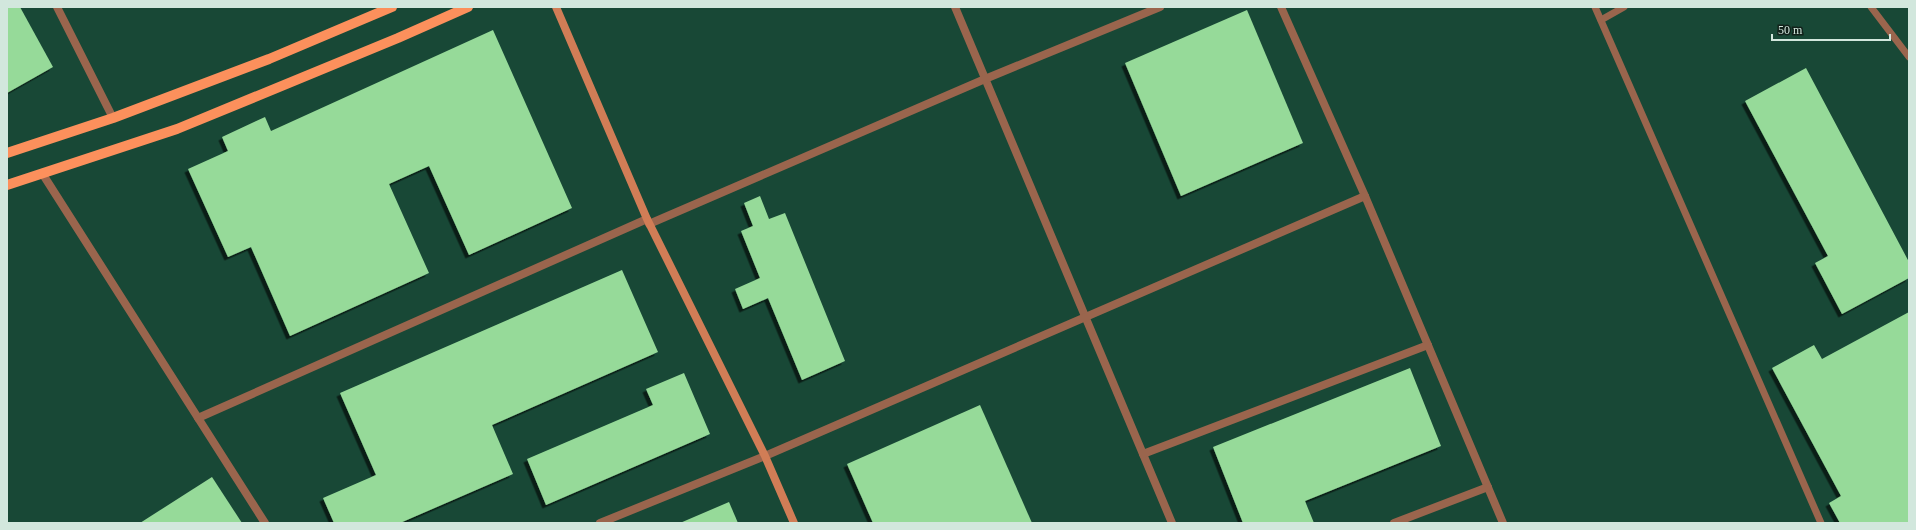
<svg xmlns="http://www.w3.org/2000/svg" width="1916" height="530" viewBox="0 0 1916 530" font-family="'Times New Roman',serif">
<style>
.built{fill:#184836}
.building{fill:#96da99;filter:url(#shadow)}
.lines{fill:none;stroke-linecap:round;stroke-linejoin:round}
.lane{stroke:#9a654d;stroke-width:7}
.street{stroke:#9a654d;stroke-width:8}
.secondary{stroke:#d17d56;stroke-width:8}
.primary{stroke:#fc905c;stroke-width:10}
</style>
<defs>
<filter id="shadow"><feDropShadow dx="-3.5" dy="3.5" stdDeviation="0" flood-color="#0009"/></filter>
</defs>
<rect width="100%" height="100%" fill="#183e2f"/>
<rect class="built" x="7" y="7" width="1902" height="516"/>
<g class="building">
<polygon points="7,7 20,7 53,67 7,93"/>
<polygon points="1247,10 1303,143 1181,196 1125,63"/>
<polygon points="493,30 572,208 469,255 429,166 389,184 429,273 290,336 251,247 228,257 188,169 228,151 222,137 265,117 271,131"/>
<polygon points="1806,68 1909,262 1909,278 1842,314 1815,263 1828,256 1745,101"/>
<polygon points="760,196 769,219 785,213 845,361 802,380 768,298 743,309 735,289 760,278 741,231 753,226 744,203"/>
<polygon points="622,270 658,352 492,425 513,474 400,523 334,523 323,498 376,475 340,393"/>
<polygon points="1909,312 1909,523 1840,523 1829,503 1841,496 1772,368 1814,345 1822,359"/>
<polygon points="1410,368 1441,446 1305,501 1314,523 1243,523 1213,447"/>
<polygon points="684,373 710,434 546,505 527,459 653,405 646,389"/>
<polygon points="980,405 1032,523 873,523 847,464"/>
<polygon points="212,477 242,523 140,523"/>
<polygon points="729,502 738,523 680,523"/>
</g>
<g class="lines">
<g class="lane">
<polyline points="1595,7 1821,523"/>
<polyline points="1871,7 1909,57"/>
<polyline points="1601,20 1624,7"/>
</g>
<g class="street">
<polyline points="57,7 113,118"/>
<polyline points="955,7 1172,523"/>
<polyline points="1281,7 1365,196 1503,523"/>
<polyline points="42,173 265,523"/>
<polyline points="649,224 985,79 1160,7"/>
<polyline points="198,418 647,219"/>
<polyline points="1143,454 1428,345"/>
<polyline points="600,523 765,456 1365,196"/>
<polyline points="1394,523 1488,487"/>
</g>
<polyline class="secondary" points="556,7 647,219 765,456 794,523"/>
<g class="primary">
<polyline points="7,153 113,118 269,59 392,7"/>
<polyline points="7,185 177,129 398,38 468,7"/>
</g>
</g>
<rect width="1916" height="530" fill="none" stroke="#d2e7dd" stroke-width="16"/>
<path d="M1772 34v6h118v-6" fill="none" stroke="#d2e7dd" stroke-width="2"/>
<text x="1778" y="34" font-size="12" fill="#d2e7dd" stroke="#11211a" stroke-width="3" paint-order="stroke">50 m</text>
</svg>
